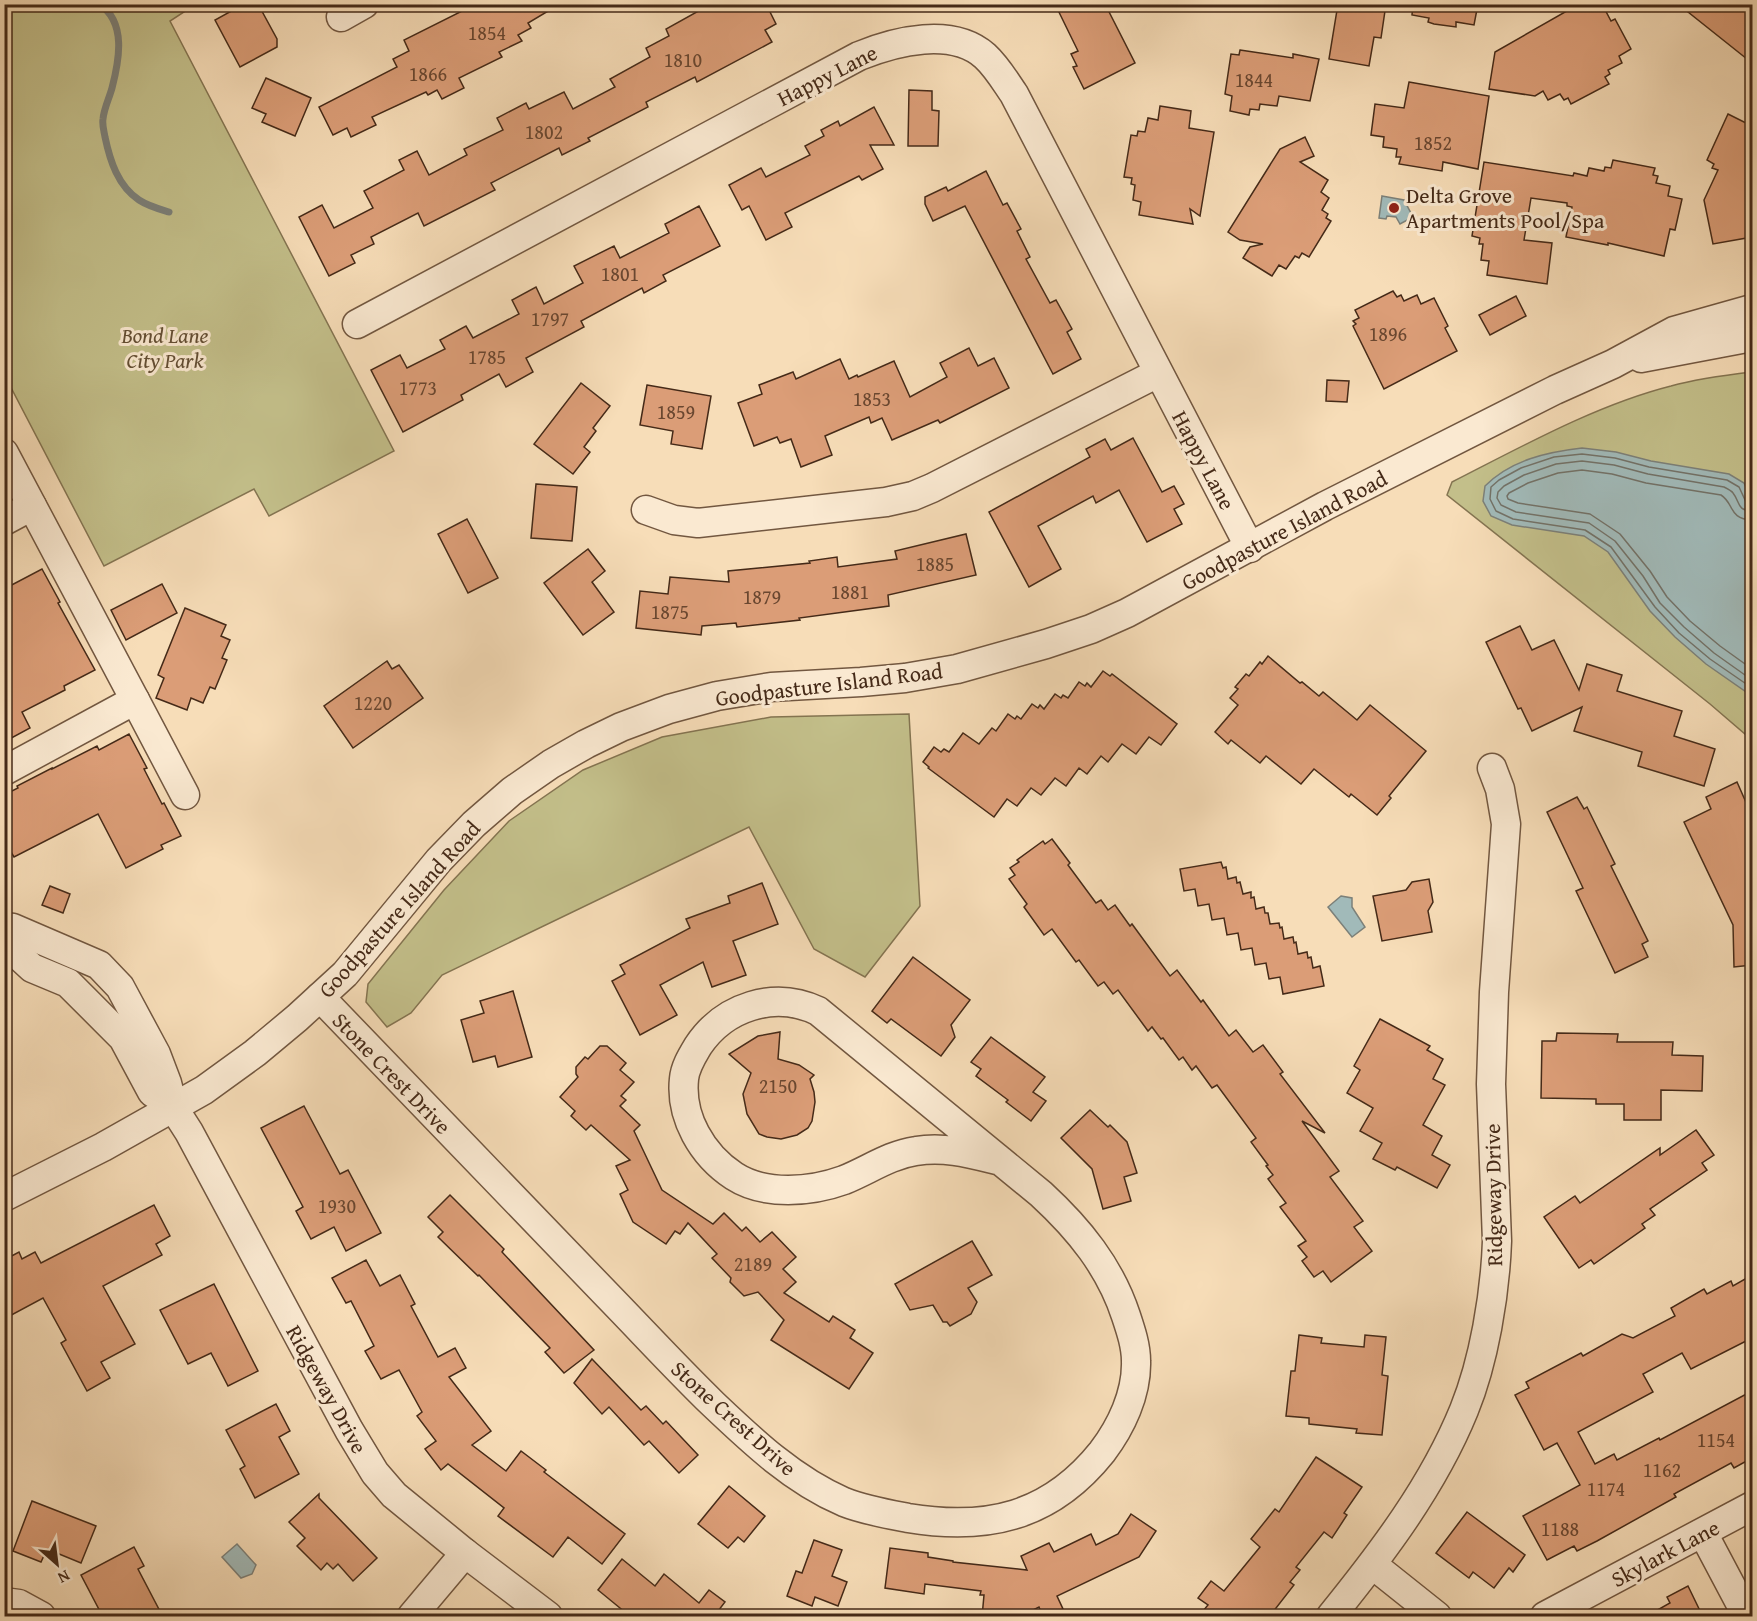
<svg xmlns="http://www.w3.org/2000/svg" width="1757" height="1621" viewBox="0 0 1757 1621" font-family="'Gentium Book Plus',serif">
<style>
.green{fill:#c3bf8a;stroke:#847451;stroke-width:1.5}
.water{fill:#a1bab9;stroke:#7c8079;stroke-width:1.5}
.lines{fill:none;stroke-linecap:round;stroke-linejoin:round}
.shore{stroke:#737268;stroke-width:1.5}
.stream{stroke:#7c8079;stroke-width:7}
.building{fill:#db9d77;stroke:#452a18;stroke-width:1.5}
.minor-casing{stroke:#725740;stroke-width:31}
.minor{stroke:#fae9d1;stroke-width:28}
.poi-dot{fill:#8f2418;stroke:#fae9d1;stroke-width:2}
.labels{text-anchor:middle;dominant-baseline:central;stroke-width:6;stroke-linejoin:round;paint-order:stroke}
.number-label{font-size:20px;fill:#6a4730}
.street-label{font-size:22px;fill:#452a18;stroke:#fae9d1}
.poi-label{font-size:22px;fill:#452a18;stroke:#fae9d1;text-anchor:start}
.park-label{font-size:22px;font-style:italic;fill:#644f34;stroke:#fae9d1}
</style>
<rect width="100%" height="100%" fill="#f7ddb8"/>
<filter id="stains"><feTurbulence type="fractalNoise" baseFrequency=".00333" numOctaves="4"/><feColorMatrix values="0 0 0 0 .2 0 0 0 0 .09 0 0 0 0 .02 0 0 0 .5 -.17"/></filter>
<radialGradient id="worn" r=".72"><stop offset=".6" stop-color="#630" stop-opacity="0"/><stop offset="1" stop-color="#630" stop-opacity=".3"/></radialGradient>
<g class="green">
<polygon points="4,5 184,5 187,10 170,21 394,451 269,516 254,489 104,566 5,376"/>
<path d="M 1752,372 L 1752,740 L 1710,704 L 1447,495 L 1452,482 C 1521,447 1596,405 1671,386 C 1696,379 1726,375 1752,372 Z"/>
<polygon points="909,714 920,906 865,977 814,949 749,827 442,975 411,1013 387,1027 366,1002 368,984 444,890 509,821 583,770 662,737 771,717"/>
</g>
<g class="water">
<polygon points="1382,196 1404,200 1413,217 1400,224 1396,217 1387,216 1386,219 1379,218"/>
<path d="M 1582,448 L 1616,452 L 1651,461 L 1729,474 L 1744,483 L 1751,499 L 1751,534 L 1752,537 L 1752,696 L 1706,664 L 1675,637 L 1650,611 L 1608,552 L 1584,536 L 1512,525 L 1491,516 L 1483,501 L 1485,486 C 1511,460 1547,452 1582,448 Z"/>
<polygon points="1341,896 1352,898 1352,907 1365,927 1352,937 1328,907"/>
<polygon points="237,1544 256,1565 252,1574 241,1578 222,1557"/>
</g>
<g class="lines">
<g class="shore">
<polyline points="1752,503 1746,502 1739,487 1727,480 1649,467 1615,458 1582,454 1554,457 1521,468 1499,480 1491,487 1490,499 1496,511 1513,519 1585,530 1611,547 1655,607 1679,633 1710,659 1752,688"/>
<path d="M 1752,511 C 1736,510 1741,503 1733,493 C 1732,491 1726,488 1724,487 L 1648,474 L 1614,465 L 1582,461 L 1556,464 L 1524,475 L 1504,486 L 1498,492 L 1497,498 L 1501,505 L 1516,512 L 1589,523 L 1615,541 L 1643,576 L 1660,603 L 1684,627 L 1714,653 L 1752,680"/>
<path d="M 1752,520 C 1728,519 1735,504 1721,495 L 1646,483 L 1612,474 L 1582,470 L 1558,473 L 1528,483 L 1509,493 L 1507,496 L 1508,499 L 1518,503 L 1590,514 L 1620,534 L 1650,571 L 1667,597 L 1690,621 L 1720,646 L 1752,669"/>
</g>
<path class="stream" d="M 99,4 C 127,22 119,61 112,88 C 109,99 104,108 103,119 C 102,125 104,131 105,137 C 110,161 118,186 139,200 C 148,206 159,209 169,212"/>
</g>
<g class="building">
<polygon points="244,4 258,4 277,39 277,47 240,67 215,20"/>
<polygon points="476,4 560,4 528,23 531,28 518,35 522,41 499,52 502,57 459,78 464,88 442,99 437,90 428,95 426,92 372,117 376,125 351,137 347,128 333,135 319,107 397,67 393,59 409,51 404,40"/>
<polygon points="711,4 766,4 776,24 765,30 772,42 697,82 695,77 646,102 648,107 588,138 590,141 562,155 559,148 491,183 495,190 424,226 418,213 371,237 374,244 351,255 355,263 329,276 299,217 322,205 334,228 373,208 364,191 404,170 399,160 417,151 429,175 467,155 464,149 503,130 497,118 526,103 529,109 564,92 573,109 615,87 610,79 650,57 646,48 669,36 666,29"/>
<polygon points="1055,4 1105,4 1135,63 1084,89 1073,67 1077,66 1071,54 1078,51"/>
<polygon points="1338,4 1386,4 1381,38 1374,37 1369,66 1329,59"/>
<polygon points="1413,4 1478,4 1474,25 1456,22 1456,27 1434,24 1428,22 1429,18 1412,15"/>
<polygon points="1579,4 1602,4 1611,21 1615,19 1631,49 1619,56 1622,63 1608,70 1610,74 1605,77 1609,84 1571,104 1568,98 1564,100 1560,94 1548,100 1543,91 1535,96 1489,89 1495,52"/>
<polygon points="1678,4 1752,4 1752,63"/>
<polygon points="1240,50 1293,58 1293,54 1319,59 1310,101 1279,96 1277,106 1260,104 1259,110 1250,109 1249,115 1230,111 1232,96 1225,94 1231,54 1239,55"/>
<polygon points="266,78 311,98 295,136 262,122 266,114 252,108"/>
<polygon points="1409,82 1489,96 1478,169 1443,162 1442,171 1399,164 1401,157 1396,157 1397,149 1383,147 1384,137 1371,135 1375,104 1404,108"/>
<polygon points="909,90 932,91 932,110 939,111 938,146 908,146"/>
<polygon points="1160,106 1191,111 1189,128 1214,132 1200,216 1190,209 1193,224 1139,215 1141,202 1133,200 1135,185 1131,184 1132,178 1124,177 1131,135 1137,136 1138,131 1145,132 1148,118 1158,120"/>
<polygon points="874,107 894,145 870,145 883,169 862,180 859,176 785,213 792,227 766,240 749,206 742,210 729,185 761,168 766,177 810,155 805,146 824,136 821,130 838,121 840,126"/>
<polygon points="1728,114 1752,126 1752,237 1713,244 1704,200 1718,170 1712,168 1714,164 1707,160"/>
<polygon points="1305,137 1314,156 1300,162 1328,180 1321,192 1329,198 1322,210 1328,214 1326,218 1331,221 1309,257 1302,253 1299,258 1295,256 1286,269 1279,265 1272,276 1243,258 1250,247 1263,244 1240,240 1228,232 1280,149"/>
<polygon points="1613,160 1655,168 1653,175 1658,176 1656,183 1670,186 1668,196 1682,199 1675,230 1670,229 1664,256 1608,243 1608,245 1566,237 1572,207 1567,206 1567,203 1531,198 1524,240 1552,243 1547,284 1487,275 1489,261 1481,260 1483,244 1479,244 1480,238 1472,236 1484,162 1573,176 1574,173 1587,176 1589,168 1604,171 1605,167 1611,168"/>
<polygon points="986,171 1003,205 1007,203 1021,229 1017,231 1030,257 1026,259 1050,303 1056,300 1072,329 1067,332 1081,359 1053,374 965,206 933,221 925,204 925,197 946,187 948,191"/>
<polygon points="699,206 720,246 663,275 666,281 644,293 642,288 581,321 584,327 526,358 533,372 506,387 499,374 461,395 463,400 403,432 371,370 400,355 407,368 445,349 440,340 466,326 473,338 519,314 512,300 536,287 544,304 583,283 574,266 614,246 620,258 669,233 665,224"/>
<polygon points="1393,291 1397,297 1401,295 1404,301 1417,295 1421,304 1434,298 1448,326 1445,328 1457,351 1384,389 1353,326 1356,324 1353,321 1359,318 1355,310"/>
<polygon points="1516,296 1526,316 1490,335 1479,315"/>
<polygon points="969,348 978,366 994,358 1009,388 940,423 938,420 892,440 882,418 871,423 869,417 825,436 832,455 801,467 791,439 780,443 777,437 754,446 738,403 762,394 759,385 793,372 796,379 840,359 849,379 857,375 858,377 894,361 910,397 947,377 940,363"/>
<polygon points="1327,380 1349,381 1347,402 1326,401"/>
<polygon points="581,383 610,406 593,428 596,431 584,447 590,452 573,474 534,444"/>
<polygon points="647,385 711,396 702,449 671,444 673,431 640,425"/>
<polygon points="1133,438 1162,492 1174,486 1184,504 1174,509 1182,524 1147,542 1119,490 1096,503 1093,496 1038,526 1061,569 1029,587 989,512 1090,457 1086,449 1105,439 1111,450"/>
<polygon points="536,484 577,487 572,541 531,538"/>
<polygon points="467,519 498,578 468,593 438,534"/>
<polygon points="966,534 976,575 888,595 889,606 799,618 800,620 737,627 736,623 702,626 701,635 636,628 640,591 668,594 670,577 729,582 728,571 810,563 809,561 837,557 838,567 897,559 895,551"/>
<polygon points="588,549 605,571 592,582 614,612 583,635 544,583"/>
<polygon points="42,569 60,602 58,603 95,670 64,686 65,690 22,712 30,728 4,742 4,589"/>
<polygon points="162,584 177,613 126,640 111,610"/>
<polygon points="185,608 226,625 221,636 230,640 222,658 227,660 215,689 210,687 203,703 191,698 187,710 156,698 164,678 158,675"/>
<polygon points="1520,626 1532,650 1554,640 1579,690 1587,664 1622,675 1617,691 1682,711 1674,736 1715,749 1704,786 1638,766 1642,752 1574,731 1582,707 1532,731 1521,708 1518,709 1486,642"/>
<polygon points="1268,656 1300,683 1302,682 1319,696 1323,692 1357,720 1370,705 1426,751 1389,796 1391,798 1377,815 1351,794 1349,797 1314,769 1301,784 1266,756 1260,763 1231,740 1228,744 1215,732 1238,705 1230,698 1238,689 1235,687 1246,674 1249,676 1260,662 1262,664"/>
<polygon points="387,661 392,669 399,665 423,698 353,748 324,706"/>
<polygon points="1103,671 1110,676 1112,674 1177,724 1161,745 1149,737 1136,754 1122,744 1108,762 1101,756 1087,774 1079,768 1066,786 1055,778 1041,795 1031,788 1017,806 1007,799 994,817 928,768 929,767 923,762 934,747 941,752 944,749 949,752 963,733 979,744 992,728 996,731 1008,714 1015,719 1017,716 1021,719 1032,704 1038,708 1040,705 1044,709 1055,694 1061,698 1063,695 1068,698 1079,682 1085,686 1087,683 1091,687"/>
<polygon points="129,734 147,768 144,769 162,804 164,803 181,836 161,845 163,849 126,868 98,814 14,857 11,852 4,855 4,795 18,788 17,786 52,768 52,769 97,746 99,750"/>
<polygon points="1737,782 1752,816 1752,965 1734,967 1733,925 1684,822 1711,809 1706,797"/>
<polygon points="1577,797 1584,809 1587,807 1615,864 1611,866 1648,941 1642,944 1648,957 1615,973 1576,891 1583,888 1547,812"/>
<polygon points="1052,839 1070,863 1068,865 1096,903 1101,900 1108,910 1115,905 1130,926 1132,924 1170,976 1177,970 1201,1002 1203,1000 1229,1036 1236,1030 1253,1052 1263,1045 1283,1072 1280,1074 1325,1133 1302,1121 1339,1171 1330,1177 1363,1221 1354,1227 1372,1251 1331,1282 1323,1271 1314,1277 1302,1261 1307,1257 1298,1246 1306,1241 1280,1207 1286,1203 1268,1179 1273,1175 1266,1166 1268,1165 1251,1142 1256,1138 1217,1085 1212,1088 1196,1066 1192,1070 1183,1057 1179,1060 1163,1038 1161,1039 1152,1027 1148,1031 1118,990 1113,994 1104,982 1098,986 1079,960 1076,962 1052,929 1044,935 1024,907 1027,904 1009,879 1015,875 1010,868 1019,862 1017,860 1043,841 1045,844"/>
<polygon points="1221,862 1223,868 1226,867 1228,879 1236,877 1237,883 1240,882 1243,894 1251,892 1251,898 1254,897 1256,909 1264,907 1265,913 1268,913 1270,924 1279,923 1280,928 1282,927 1284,939 1293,937 1294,943 1296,942 1298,954 1307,952 1308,958 1311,957 1313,968 1320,966 1324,986 1283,994 1280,977 1269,979 1266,963 1255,965 1252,948 1241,950 1238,933 1227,935 1224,918 1212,920 1209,904 1198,906 1195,889 1184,891 1180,869"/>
<polygon points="1429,879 1433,902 1428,911 1432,932 1382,941 1373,896 1406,890 1412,882"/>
<polygon points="762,883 778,924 733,941 746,975 712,987 703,962 660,985 677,1015 640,1035 612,981 625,974 620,965 690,928 686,919 730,903 728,896"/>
<polygon points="50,886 70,894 63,913 42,905"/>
<polygon points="913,957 970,1000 951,1025 955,1037 941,1056 891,1019 887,1023 872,1011"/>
<polygon points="513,991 532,1057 498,1067 495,1056 473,1062 461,1020 484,1013 480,1001"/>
<polygon points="1380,1019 1430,1046 1427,1050 1443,1059 1433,1079 1445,1085 1423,1125 1442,1136 1432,1155 1450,1165 1437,1188 1397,1167 1395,1170 1373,1159 1382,1143 1360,1131 1373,1108 1347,1093 1360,1070 1354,1066"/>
<polygon points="780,1032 778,1059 799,1065 814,1075 810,1079 814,1092 815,1102 812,1121 808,1128 797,1135 781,1139 767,1137 759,1134 747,1114 743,1094 751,1073 729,1054 758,1036"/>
<polygon points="1557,1033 1618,1034 1617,1042 1673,1042 1672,1055 1703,1056 1702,1091 1661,1090 1661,1120 1624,1120 1624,1104 1596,1104 1596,1099 1541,1098 1542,1041 1556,1041"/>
<polygon points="991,1037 1045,1077 1033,1092 1046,1101 1031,1121 1006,1102 1008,1100 976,1076 981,1069 971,1062"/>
<polygon points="600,1046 607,1046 626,1063 620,1070 634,1082 621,1096 626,1100 620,1106 640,1125 634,1131 662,1190 713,1224 724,1213 742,1231 746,1227 760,1242 772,1232 796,1257 783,1269 796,1282 784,1293 829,1322 833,1316 855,1330 850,1338 873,1353 849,1389 771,1340 784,1320 758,1292 744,1296 730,1282 731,1278 712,1258 717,1254 688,1223 680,1234 675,1231 666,1244 633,1222 620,1194 628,1190 616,1166 630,1160 591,1125 586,1130 571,1116 575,1111 560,1097 578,1077 576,1074 576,1067 585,1057 588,1059"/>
<polygon points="304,1106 340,1174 348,1170 381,1233 346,1251 334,1227 311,1239 296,1211 303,1207 261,1128"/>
<polygon points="1090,1110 1108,1127 1110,1125 1127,1142 1137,1173 1124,1177 1131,1201 1103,1209 1092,1169 1061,1138"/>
<polygon points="1696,1130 1714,1155 1702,1163 1707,1170 1650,1209 1655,1215 1642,1224 1645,1228 1594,1264 1591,1260 1579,1268 1544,1217 1575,1196 1580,1203 1660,1148 1660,1155"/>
<polygon points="450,1195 504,1249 502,1252 594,1350 564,1373 545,1352 550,1348 479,1275 478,1276 438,1237 443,1232 428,1217"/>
<polygon points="154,1205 170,1236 156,1244 162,1255 103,1286 135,1344 101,1362 110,1378 87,1391 61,1343 66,1340 43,1298 4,1319 4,1260 19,1252 22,1259 35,1252 41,1263"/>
<polygon points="972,1241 992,1275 968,1288 977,1302 971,1314 950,1326 947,1322 943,1322 933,1305 910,1310 895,1284"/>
<polygon points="366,1260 380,1286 400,1275 415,1304 411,1306 438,1357 455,1348 466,1368 449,1377 491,1431 472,1445 506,1471 521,1451 546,1470 544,1472 625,1534 602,1564 568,1537 553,1557 498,1516 504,1508 448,1464 441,1470 425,1449 436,1441 417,1416 422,1412 399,1370 381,1379 365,1351 374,1346 351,1301 346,1303 332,1278"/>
<polygon points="1752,1275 1752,1338 1691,1369 1682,1353 1643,1374 1653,1392 1578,1432 1595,1464 1614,1454 1617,1460 1659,1438 1660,1440 1752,1391 1752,1458 1734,1468 1731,1463 1674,1494 1676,1497 1597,1541 1577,1551 1574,1546 1547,1560 1523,1516 1580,1485 1557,1443 1544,1450 1515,1395 1529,1388 1526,1382 1581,1353 1583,1356 1622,1334 1633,1338 1675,1316 1671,1308 1704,1289 1707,1294 1731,1281 1733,1286"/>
<polygon points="214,1284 258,1371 228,1386 211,1353 188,1364 160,1310"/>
<polygon points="1299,1335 1322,1338 1321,1343 1364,1347 1365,1335 1386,1337 1382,1375 1388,1376 1382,1435 1356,1433 1357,1429 1309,1424 1309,1418 1286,1416 1291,1371 1295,1371"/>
<polygon points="592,1359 641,1410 646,1406 663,1424 666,1421 698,1455 679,1473 649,1441 644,1445 609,1407 602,1414 574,1383"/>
<polygon points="276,1404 290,1431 279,1437 299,1474 255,1498 240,1469 245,1466 226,1430"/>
<polygon points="1316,1457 1362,1487 1344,1513 1347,1515 1332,1538 1324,1532 1296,1567 1300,1570 1290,1582 1294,1585 1269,1617 1198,1617 1208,1605 1198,1598 1211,1581 1224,1591 1260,1547 1251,1539 1275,1509 1279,1512"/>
<polygon points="729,1486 765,1516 744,1542 738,1537 728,1548 698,1524"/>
<polygon points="319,1494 319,1498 377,1558 353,1581 338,1564 333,1569 327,1563 321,1570 297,1546 305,1538 289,1522"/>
<polygon points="32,1501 96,1526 81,1563 47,1549 41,1562 13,1551"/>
<polygon points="1467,1512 1525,1555 1513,1572 1509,1568 1494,1588 1473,1572 1469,1578 1436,1553"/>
<polygon points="1131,1514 1156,1531 1139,1557 1057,1596 1063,1609 1046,1617 1043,1617 1039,1607 1019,1617 982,1617 984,1595 980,1595 981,1591 925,1584 924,1594 885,1588 890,1548 928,1553 928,1557 953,1561 953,1562 1027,1570 1021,1556 1049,1543 1054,1552 1091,1534 1096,1545 1118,1534"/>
<polygon points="814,1540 842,1550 832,1576 847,1582 838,1606 815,1597 812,1606 787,1596 796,1571 802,1573"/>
<polygon points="134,1547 144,1566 138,1569 163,1617 103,1617 81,1575"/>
<polygon points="622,1559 655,1586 664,1574 699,1603 709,1590 725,1602 715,1615 717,1617 631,1617 598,1590"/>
<polygon points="1688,1586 1703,1617 1645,1617 1670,1603 1667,1597"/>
</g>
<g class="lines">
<g class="minor-casing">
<g id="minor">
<polyline points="341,17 364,4"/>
<path d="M 357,324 L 859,56 C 896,41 952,27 985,56 C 997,67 1005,81 1014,94 L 1250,548"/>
<polyline points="1641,358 1752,337"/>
<polyline points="4,453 135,700 4,771"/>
<polyline points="646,510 674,520 698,523 886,502 913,496 932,488 1158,373"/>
<polyline points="4,521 32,506"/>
<polyline points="135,700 185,795"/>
<polyline points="4,927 13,928 99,965 120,987 156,1054 167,1083 173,1107 189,1132 349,1430 375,1473 394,1495 465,1553 548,1616"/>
<polyline points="4,942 32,968 68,983 123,1038 152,1092 167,1102"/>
<path d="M 320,997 C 416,1097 512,1196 608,1296 C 643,1332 677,1369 713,1404 C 753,1442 793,1480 844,1502 C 864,1510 887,1514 908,1518 C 987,1531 1050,1517 1102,1452 C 1121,1427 1137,1394 1136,1361 C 1136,1346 1131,1331 1126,1316 C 1110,1267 1079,1229 1041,1194 L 818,1011 C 774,990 724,1007 698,1046 C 692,1056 685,1067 684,1079 C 680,1117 702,1155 734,1176 C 765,1196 811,1192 844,1180 C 869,1170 889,1155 916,1151 C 945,1146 972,1154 1001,1161"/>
<polyline points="4,1197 103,1147 204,1090 255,1053 297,1018 345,974 439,860 474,824 512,791 551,764 586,744 621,727 669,709 717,696 771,687 861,682 905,678 957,669 1046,644 1091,629 1127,613 1325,506 1555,390 1613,364 1674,331 1752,309"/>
<polyline points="1703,1533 1747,1616"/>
<polyline points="1373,1565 1437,1616"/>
<polyline points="4,1602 19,1604 41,1616"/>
<polyline points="412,1616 465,1553"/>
<path d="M 1331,1616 C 1382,1553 1433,1486 1464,1410 C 1484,1361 1495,1295 1497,1241 L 1491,1084 L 1494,992 L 1506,824 L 1500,789 L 1492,768"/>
<polyline points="1545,1616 1752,1506"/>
</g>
</g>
<use href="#minor" class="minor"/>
</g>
<circle class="poi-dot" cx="1394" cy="208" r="6"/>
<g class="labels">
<g class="number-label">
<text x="487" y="32">1854</text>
<text x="683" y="59">1810</text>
<text x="428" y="73">1866</text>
<text x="1254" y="79">1844</text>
<text x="544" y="131">1802</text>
<text x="1433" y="142">1852</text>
<text x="620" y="273">1801</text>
<text x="550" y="318">1797</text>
<text x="1388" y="333">1896</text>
<text x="487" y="356">1785</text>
<text x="418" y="387">1773</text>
<text x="872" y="398">1853</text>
<text x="676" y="411">1859</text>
<text x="935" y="563">1885</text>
<text x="850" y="591">1881</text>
<text x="762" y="596">1879</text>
<text x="670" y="611">1875</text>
<text x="373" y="702">1220</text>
<text x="778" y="1085">2150</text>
<text x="337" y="1205">1930</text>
<text x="753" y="1263">2189</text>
<text x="1716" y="1439">1154</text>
<text x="1662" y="1469">1162</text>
<text x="1606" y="1488">1174</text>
<text x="1560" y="1528">1188</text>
</g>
<g class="street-label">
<text transform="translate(827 75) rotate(-27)">Happy Lane</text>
<text transform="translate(1204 460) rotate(62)">Happy Lane</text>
<text transform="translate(1284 530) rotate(-28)">Goodpasture Island Road</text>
<text transform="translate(829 684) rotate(-7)">Goodpasture Island Road</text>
<text transform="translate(399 909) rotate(-48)">Goodpasture Island Road</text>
<text transform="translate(392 1073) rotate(46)">Stone Crest Drive</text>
<text transform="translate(1493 1195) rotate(-91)">Ridgeway Drive</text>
<text transform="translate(327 1389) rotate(61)">Ridgeway Drive</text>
<text transform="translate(734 1418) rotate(42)">Stone Crest Drive</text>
<text transform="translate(1665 1553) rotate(-28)">Skylark Lane</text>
</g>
<g class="poi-label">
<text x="1406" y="195">Delta Grove<tspan x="1406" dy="25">Apartments Pool/Spa</tspan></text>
</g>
<g class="park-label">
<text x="165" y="335">Bond Lane<tspan x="165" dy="25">City Park</tspan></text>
</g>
</g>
<rect width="1757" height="1621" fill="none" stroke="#f7ddb8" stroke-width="24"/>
<rect x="6" y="6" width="1745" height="1609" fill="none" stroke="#452a18" stroke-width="3"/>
<rect x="12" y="12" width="1733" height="1597" fill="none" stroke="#452a18" stroke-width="1.5"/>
<g transform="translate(57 1564) rotate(152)" stroke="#fae9d1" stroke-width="4.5" paint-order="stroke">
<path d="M0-4.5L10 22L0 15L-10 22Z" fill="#452a18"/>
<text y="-9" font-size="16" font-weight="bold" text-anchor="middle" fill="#452a18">N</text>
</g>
<rect width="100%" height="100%" filter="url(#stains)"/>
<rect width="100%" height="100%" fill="url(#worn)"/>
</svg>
